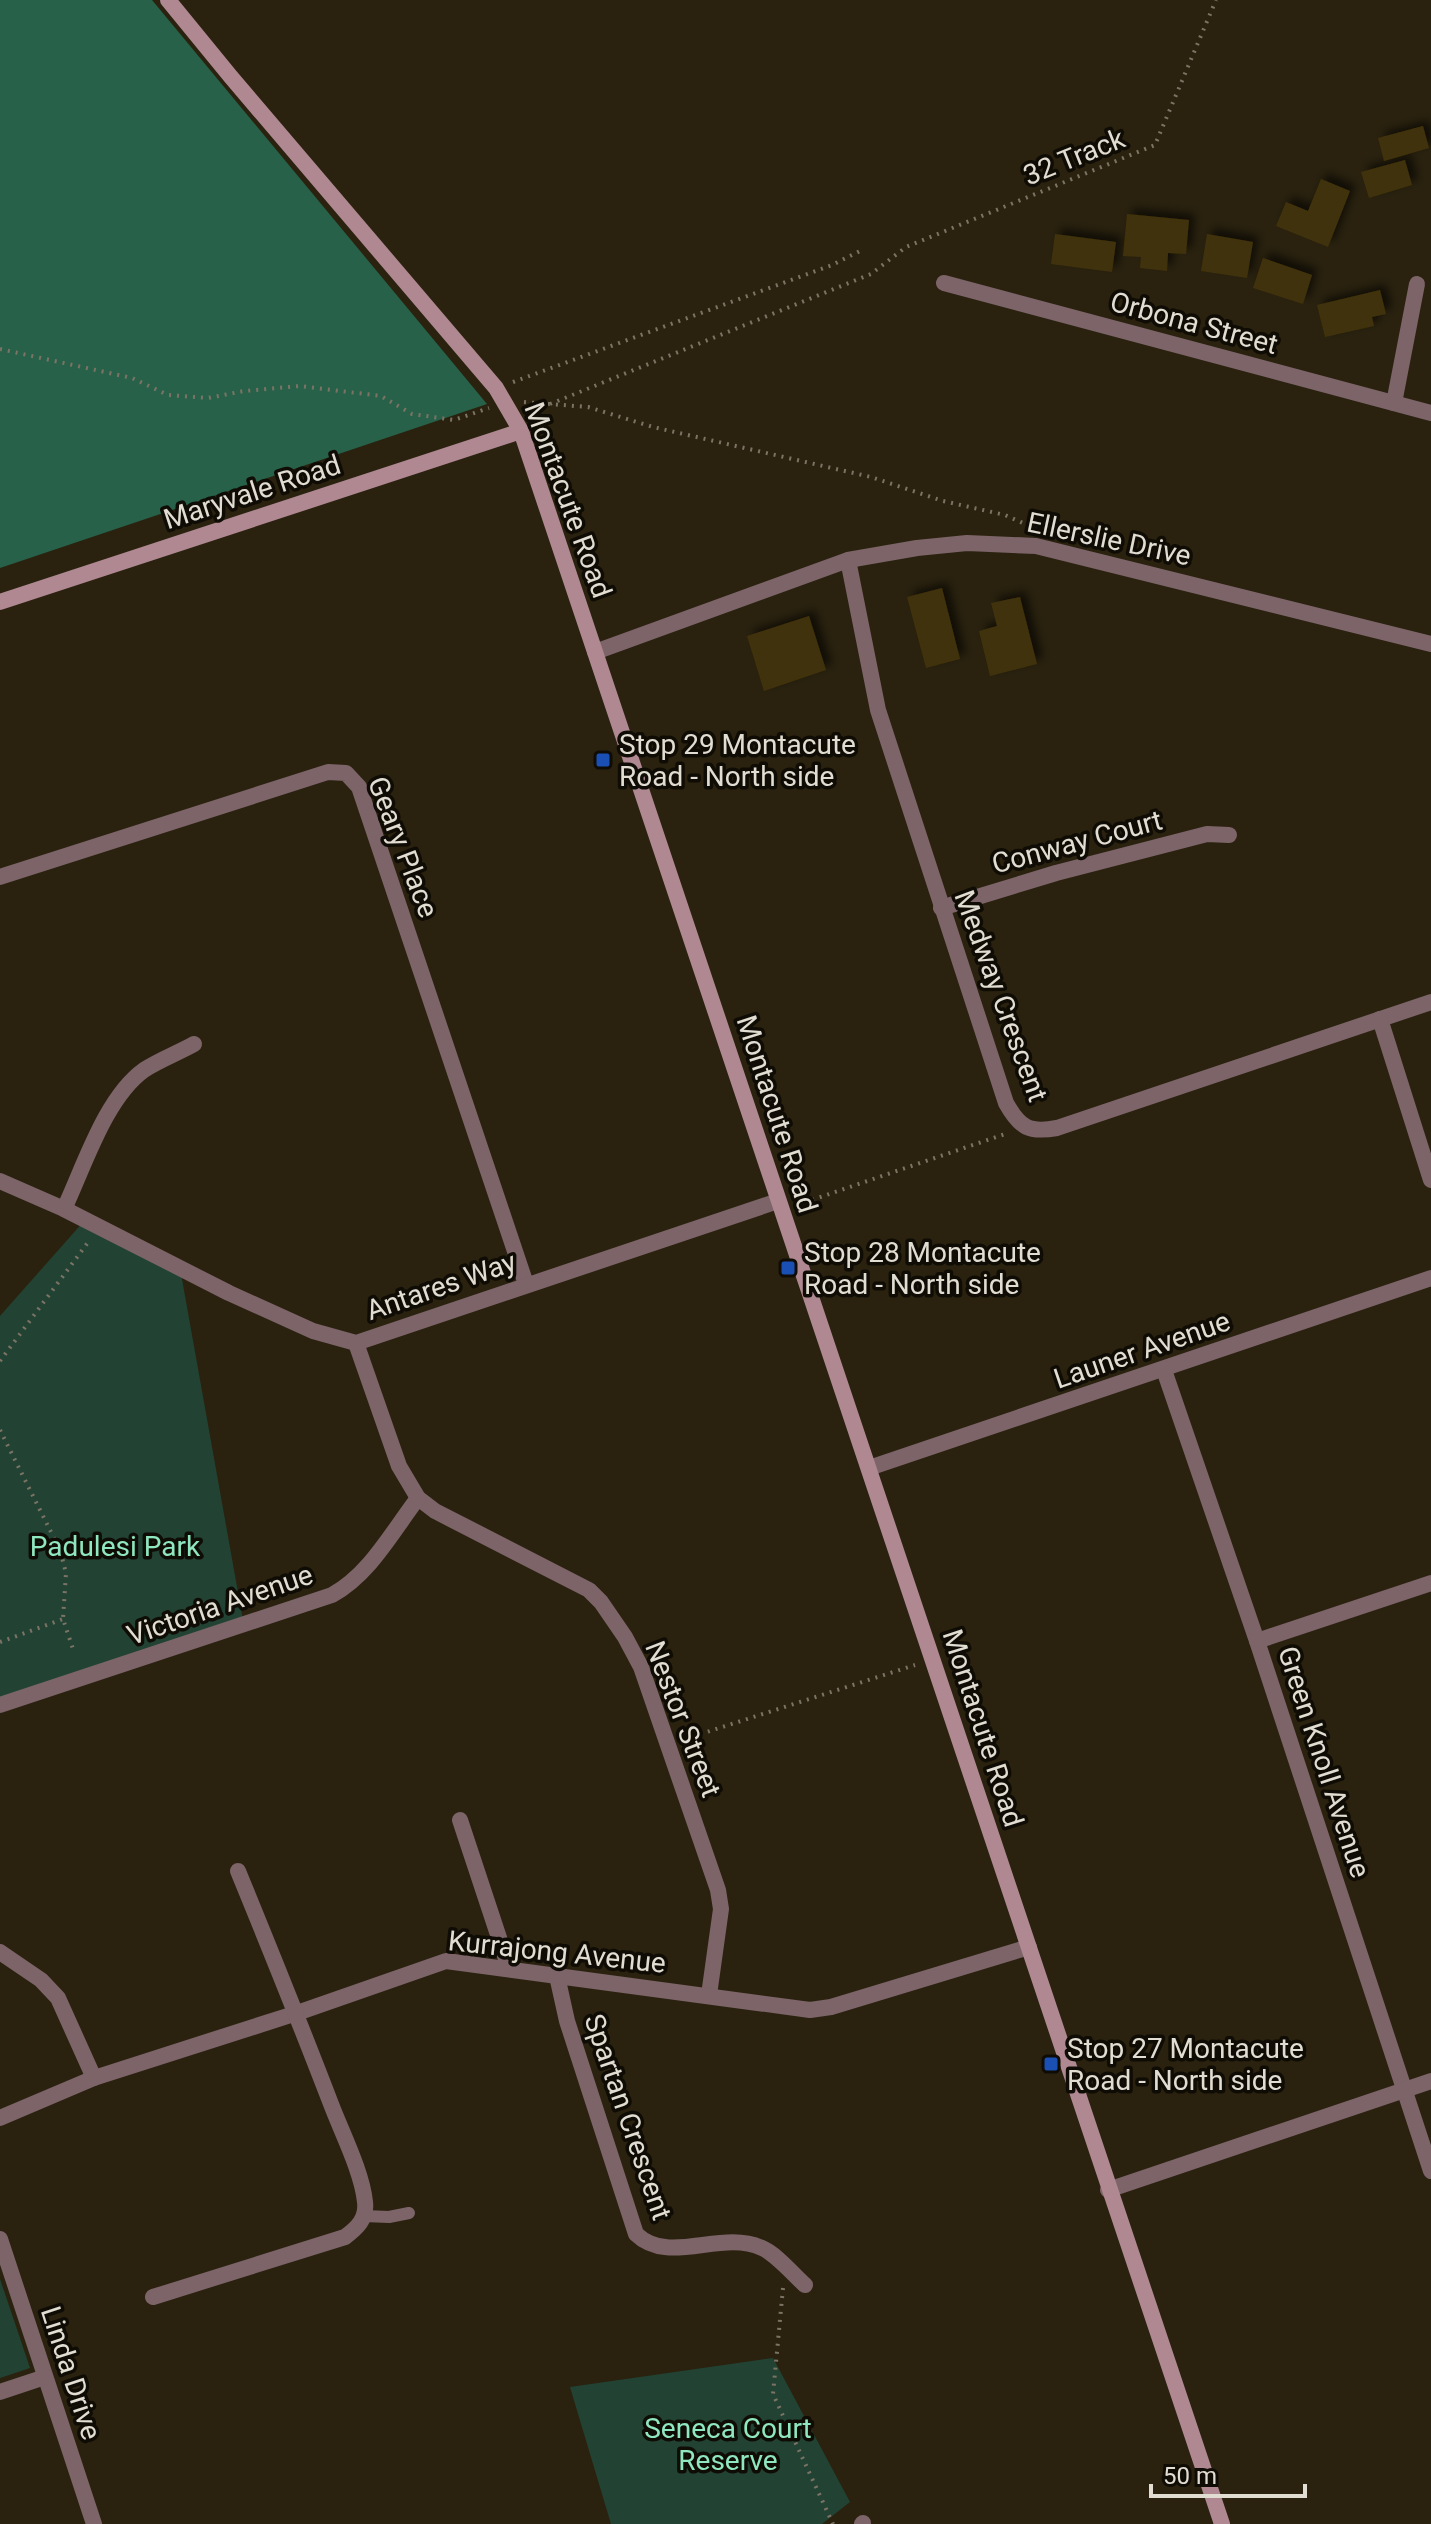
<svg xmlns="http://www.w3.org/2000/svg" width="1431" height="2524" viewBox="0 0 1431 2524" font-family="Roboto,sans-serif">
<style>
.green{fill:#224334}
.forest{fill:#286149}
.building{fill:#40320a;filter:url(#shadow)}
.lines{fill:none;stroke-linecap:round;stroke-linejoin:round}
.path{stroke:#7b7465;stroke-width:4;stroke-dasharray:2 6;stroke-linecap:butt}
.service{stroke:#7c6469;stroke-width:12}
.minor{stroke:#7c6469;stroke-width:16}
.secondary{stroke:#af8892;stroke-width:16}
.transit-dot{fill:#1a4fb4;stroke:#0f0c05;stroke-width:3}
.labels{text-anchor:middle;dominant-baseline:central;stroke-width:7;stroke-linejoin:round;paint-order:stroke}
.street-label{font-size:28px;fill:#e2ddd2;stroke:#0f0c05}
.poi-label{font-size:28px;fill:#e2ddd2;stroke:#0f0c05;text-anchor:start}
.park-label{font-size:28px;fill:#8fe7bf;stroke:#0f0c05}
</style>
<defs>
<filter id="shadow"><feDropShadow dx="6" dy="-6" stdDeviation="4" flood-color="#0009"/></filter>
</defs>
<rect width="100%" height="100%" fill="#2a220f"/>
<g class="green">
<polygon points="85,1220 180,1268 244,1626 0,1705 0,1316"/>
<polygon points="0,2279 30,2368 0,2378"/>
<polygon points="773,2358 850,2502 822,2524 611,2524 570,2387"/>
</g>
<polygon class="forest" points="0,0 152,0 487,404 0,568"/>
<g class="building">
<polygon points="1423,126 1429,148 1384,161 1378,138"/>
<polygon points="1405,160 1412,185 1369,198 1361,172"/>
<polygon points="1321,179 1350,191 1328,247 1276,226 1286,202 1308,211"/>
<polygon points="1127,214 1189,220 1186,254 1168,253 1167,271 1140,268 1141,257 1123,256"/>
<polygon points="1055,234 1116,242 1112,272 1051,264"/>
<polygon points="1207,234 1253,242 1247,278 1201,271"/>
<polygon points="1263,258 1312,275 1303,304 1253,288"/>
<polygon points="1380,290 1386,314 1372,317 1374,326 1325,337 1317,305"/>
<polygon points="942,588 960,659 926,668 907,597"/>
<polygon points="1020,597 1037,664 990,676 979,631 997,626 991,603"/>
<polygon points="809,616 826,670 764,691 747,636"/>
</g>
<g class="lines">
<g class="path">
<polyline points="0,349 132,378 168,395 208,398 244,391 300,386 381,396 412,414 454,420 489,408"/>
<polyline points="513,382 832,265 862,250"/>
<polyline points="524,402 588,407 653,427 871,477 943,501 1005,515 1034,528"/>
<polyline points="550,404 871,274 906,247 1155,145 1216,0"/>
<polyline points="797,1205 1008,1133"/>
<polyline points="0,1361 89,1241"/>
<polyline points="0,1430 60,1550 66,1573 63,1619 74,1652"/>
<polyline points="0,1642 63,1619"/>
<polyline points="685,1739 915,1665"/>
<polyline points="783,2288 773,2394 833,2524"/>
</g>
<polyline class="service" points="364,2216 389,2217 409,2213"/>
<g class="minor">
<polyline points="944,283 1431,413"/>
<polyline points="1394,403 1417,284"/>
<path d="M 848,560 L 878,710 L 1006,1103 C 1020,1128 1029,1133 1057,1128 L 1431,1002"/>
<polyline points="595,652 848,560 917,548 967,543 1036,546 1431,644"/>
<polyline points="0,877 328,772 346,773 359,787 526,1284"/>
<polyline points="941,908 1056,873 1207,834 1229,835"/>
<polyline points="1380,1019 1431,1180"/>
<polyline points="0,1181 64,1209 229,1293 313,1331 356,1343 778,1201"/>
<path d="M 64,1209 C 84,1167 105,1098 144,1070 C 159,1060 178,1053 194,1044"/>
<polyline points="356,1343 399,1466 418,1498 435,1511 589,1590 601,1602 625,1637 641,1667 718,1890 721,1909 709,1995"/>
<polyline points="1164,1370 1257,1641 1431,2171"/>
<polyline points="869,1468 1431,1278"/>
<polyline points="1257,1641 1431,1583"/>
<path d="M 0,1705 L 332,1595 C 370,1574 392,1532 418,1498"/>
<polyline points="460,1820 509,1968"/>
<polyline points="0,1952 41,1980 58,1998 94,2078"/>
<path d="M 557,1976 L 567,2021 L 636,2234 C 669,2266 721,2229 762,2248 C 775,2253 794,2275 805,2285"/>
<polyline points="0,2118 94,2078 297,2013 446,1961 810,2010 831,2007 1029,1947"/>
<polyline points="1108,2190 1431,2081"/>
<polyline points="0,2239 94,2524"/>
<path d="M 153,2297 L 345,2237 C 357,2228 367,2219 365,2202 C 362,2172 342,2133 331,2104 C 301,2026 270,1949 238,1871"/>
<polyline points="0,2392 45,2377"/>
<polyline points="862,2524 863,2523"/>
</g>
<g class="secondary">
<polyline points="168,0 231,77 496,388 521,431 1222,2524"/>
<polyline points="0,602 521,431"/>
</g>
</g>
<g class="transit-dot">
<rect x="595" y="752" width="16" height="16" rx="4"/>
<rect x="780" y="1260" width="16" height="16" rx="4"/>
<rect x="1043" y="2056" width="16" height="16" rx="4"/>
</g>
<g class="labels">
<g class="street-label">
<text transform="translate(1074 157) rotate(-22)">32 Track</text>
<text transform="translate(1194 323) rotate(15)">Orbona Street</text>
<text transform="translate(252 492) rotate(-18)">Maryvale Road</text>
<text transform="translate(568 500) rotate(70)">Montacute Road</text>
<text transform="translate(1109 539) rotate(12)">Ellerslie Drive</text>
<text transform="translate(1077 842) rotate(-15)">Conway Court</text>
<text transform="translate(403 847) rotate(69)">Geary Place</text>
<text transform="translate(1001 996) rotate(70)">Medway Crescent</text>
<text transform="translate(777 1114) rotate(72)">Montacute Road</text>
<text transform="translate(441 1286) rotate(-19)">Antares Way</text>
<text transform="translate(1142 1350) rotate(-19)">Launer Avenue</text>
<text transform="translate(220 1605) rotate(-19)">Victoria Avenue</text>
<text transform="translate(683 1719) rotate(69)">Nestor Street</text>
<text transform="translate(983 1728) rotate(72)">Montacute Road</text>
<text transform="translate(1324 1762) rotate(72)">Green Knoll Avenue</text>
<text transform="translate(557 1952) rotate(6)">Kurrajong Avenue</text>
<text transform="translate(628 2117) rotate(71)">Spartan Crescent</text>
<text transform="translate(71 2373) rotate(72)">Linda Drive</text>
</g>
<g class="poi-label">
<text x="619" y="744">Stop 29 Montacute<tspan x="619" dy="32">Road - North side</tspan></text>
<text x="804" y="1252">Stop 28 Montacute<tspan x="804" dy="32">Road - North side</tspan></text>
<text x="1067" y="2048">Stop 27 Montacute<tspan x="1067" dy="32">Road - North side</tspan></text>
</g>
<g class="park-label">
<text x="115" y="1546">Padulesi Park</text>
<text x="728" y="2428">Seneca Court<tspan x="728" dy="32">Reserve</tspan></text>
</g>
</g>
<path d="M1151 2484v12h154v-12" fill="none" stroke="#e2ddd2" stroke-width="4"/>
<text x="1163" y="2484" font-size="24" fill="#e2ddd2" stroke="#0f0c05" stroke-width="6" paint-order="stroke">50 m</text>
</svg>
